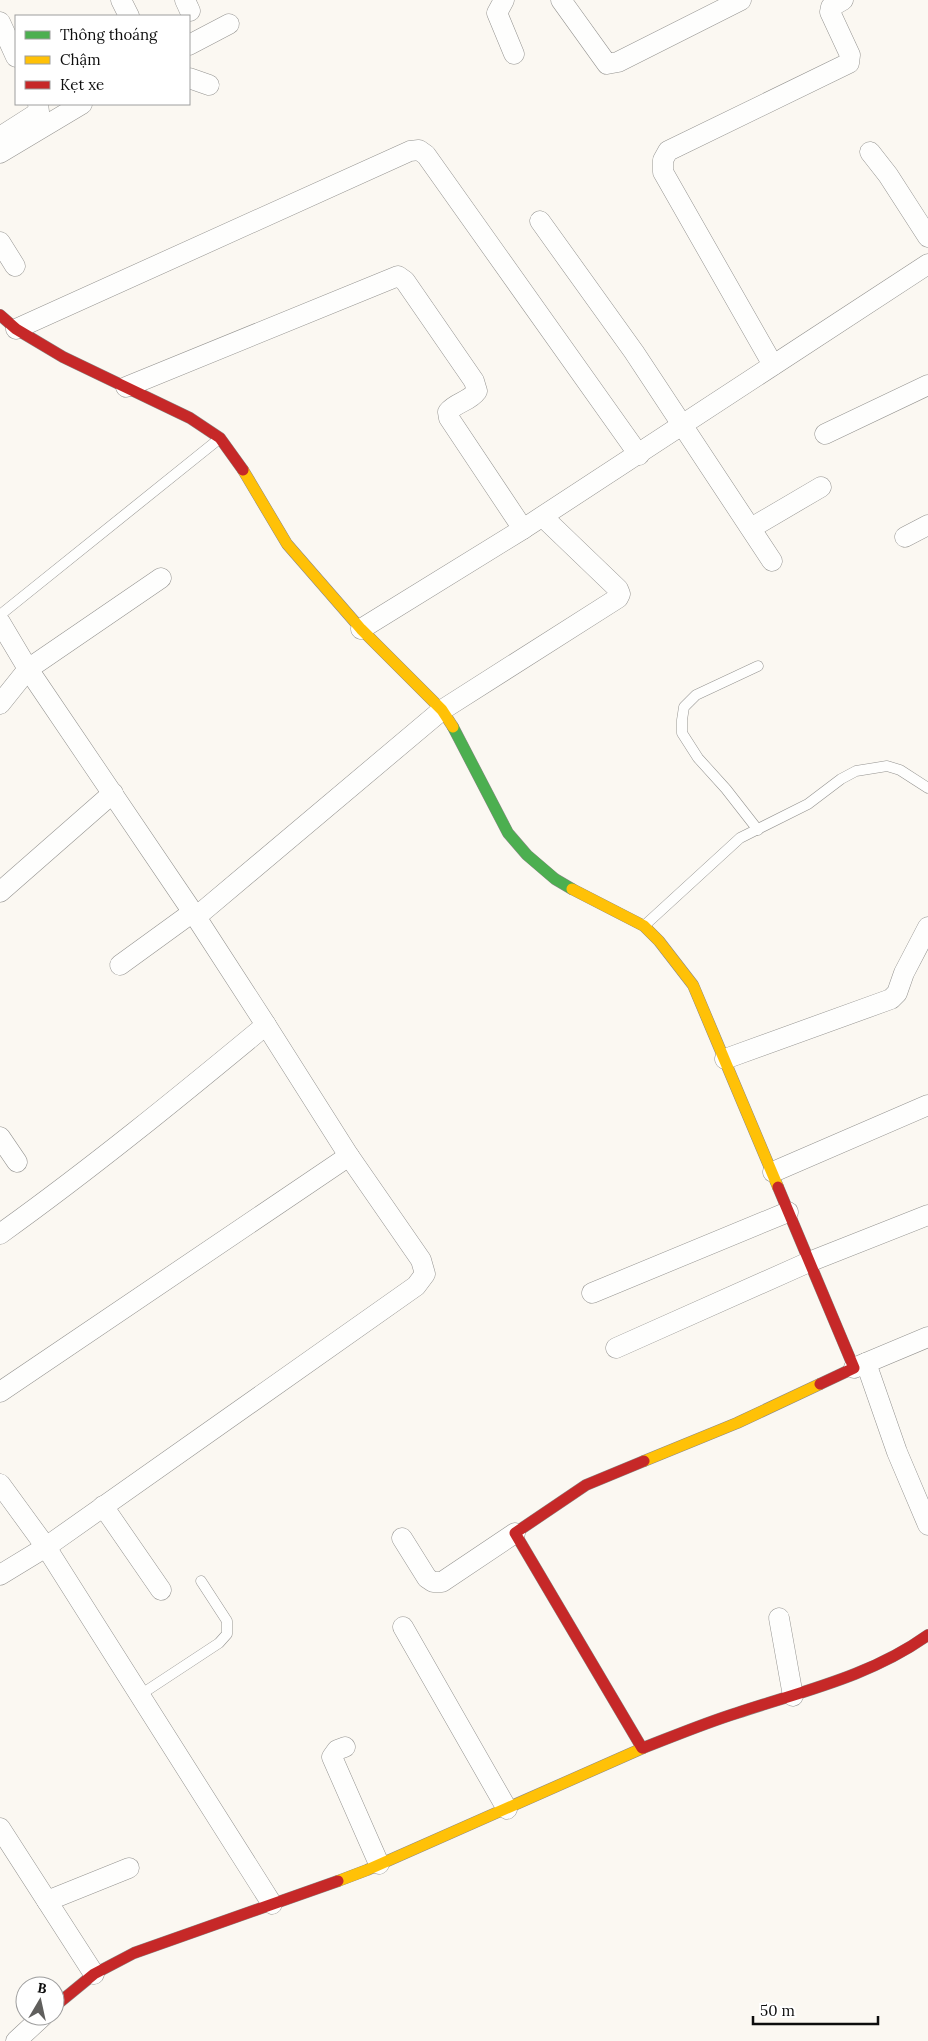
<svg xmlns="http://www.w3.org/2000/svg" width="928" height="2041" viewBox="0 0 928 2041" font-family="Lora,serif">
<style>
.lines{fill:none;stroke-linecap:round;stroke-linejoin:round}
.lane-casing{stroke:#949390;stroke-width:11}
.street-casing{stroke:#949390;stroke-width:21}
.fast-casing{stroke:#8b8987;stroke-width:12}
.slow-casing{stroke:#8b8987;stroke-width:12}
.jam-casing{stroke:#8b8987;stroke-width:12}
.lane{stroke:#fefefd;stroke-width:10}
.street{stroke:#fefefd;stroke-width:20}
.fast{stroke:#4caf50;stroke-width:11}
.slow{stroke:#ffc107;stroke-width:11}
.jam{stroke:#c62828;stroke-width:11}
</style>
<rect width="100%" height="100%" fill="#fbf8f2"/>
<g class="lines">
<g class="lane-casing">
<g id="lane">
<polyline points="0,615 219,439"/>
<polyline points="758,830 726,789 698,758 682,733 682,720 684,707 696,695 758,666"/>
<polyline points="645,925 740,838 808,804 841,779 856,771 887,766 900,770 928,788"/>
<polyline points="140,1695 219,1643 227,1634 227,1621 201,1581"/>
</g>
</g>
<g class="street-casing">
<g id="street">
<polyline points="121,0 129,16"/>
<polyline points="185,0 190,11"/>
<polyline points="504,0 497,13 514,54"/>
<polyline points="561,0 607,64 618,62 741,0"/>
<polyline points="0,22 16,57"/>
<polyline points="189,45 229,24"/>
<polyline points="189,78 209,85"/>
<polyline points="0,137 39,112 38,104"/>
<polyline points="870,152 888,175 928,237"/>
<polyline points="0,153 82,104"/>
<polyline points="540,221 634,352 772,561"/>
<polyline points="0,242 15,266"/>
<polyline points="16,329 410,151 419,150 426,155 639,455"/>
<polyline points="773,365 663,172 663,160 668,151 849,63 850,55 830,12 831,7 843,0"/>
<path d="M 126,387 L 398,276 L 405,281 L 474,381 L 477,391 C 469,402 456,402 448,412 L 449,418 L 523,529"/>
<polyline points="825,434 928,385"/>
<polyline points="751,528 821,487"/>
<polyline points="905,537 928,525"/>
<path d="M 0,622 L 28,669 L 196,917 L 266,1025 C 179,1097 92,1168 0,1234"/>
<polyline points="361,629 523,529 928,264"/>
<polyline points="0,704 28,669 161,578"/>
<polyline points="0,892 113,793"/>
<polyline points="196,917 442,710 618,598 620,594 618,589 543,517"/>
<polyline points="120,965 193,912"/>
<polyline points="725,1059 891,999 897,993 904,973 928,927"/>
<polyline points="0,1137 17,1162"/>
<polyline points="773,1172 928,1105"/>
<polyline points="592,1293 788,1212"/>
<polyline points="616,1348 809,1262 928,1215"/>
<polyline points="866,1363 897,1452 928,1525"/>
<polyline points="854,1368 928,1337"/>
<polyline points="0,1392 349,1156"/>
<polyline points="0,1484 46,1547 272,1904"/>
<polyline points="103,1506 161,1590"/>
<polyline points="402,1538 427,1578 433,1582 442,1582 515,1533"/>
<polyline points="0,1575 46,1547 416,1286 425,1274 421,1260 349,1156 266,1025"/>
<polyline points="779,1618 793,1696"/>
<polyline points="403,1627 507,1809"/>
<polyline points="345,1747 337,1750 332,1757 379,1864"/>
<polyline points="0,1828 94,1974"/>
<polyline points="47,1901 129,1868"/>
<polyline points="16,2041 43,2016"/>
</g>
</g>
<g class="fast-casing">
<polyline id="fast" points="453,727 508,833 527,855 555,879 572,889"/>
</g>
<g class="slow-casing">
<g id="slow">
<polyline points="243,470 287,544 361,629 442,710 453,727"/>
<polyline points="572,889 644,926 659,941 693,985 778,1187"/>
<polyline points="644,1461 737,1423 820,1384"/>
<polyline points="338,1881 367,1870 643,1748"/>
</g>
</g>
<g class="jam-casing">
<g id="jam">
<polyline points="0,315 16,329 63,357 190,418 220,438 243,470"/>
<polyline points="778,1187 854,1368 820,1384"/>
<polyline points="642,1748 515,1533 586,1485 644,1461"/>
<path d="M 643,1748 C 674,1736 705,1723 737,1713 C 803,1691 871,1676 928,1635"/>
<polyline points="55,2006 94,1974 134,1953 338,1881"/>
</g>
</g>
<use href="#lane" class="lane"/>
<use href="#street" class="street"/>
<use href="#fast" class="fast"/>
<use href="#slow" class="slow"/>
<use href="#jam" class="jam"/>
</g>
<rect x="15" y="15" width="175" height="90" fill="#ffffff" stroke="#9e9e9e"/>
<rect x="25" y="31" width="25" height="8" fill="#4caf50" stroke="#9e9e9e"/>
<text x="60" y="40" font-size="15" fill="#0d0d0d">Thông thoáng</text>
<rect x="25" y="56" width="25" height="8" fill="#ffc107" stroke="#9e9e9e"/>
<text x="60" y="65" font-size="15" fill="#0d0d0d">Chậm</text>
<rect x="25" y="81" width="25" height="8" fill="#c62828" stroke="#9e9e9e"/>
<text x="60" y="90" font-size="15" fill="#0d0d0d">Kẹt xe</text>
<g transform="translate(40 2001) rotate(9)"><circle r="24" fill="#ffffff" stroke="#9e9e9e"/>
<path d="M0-4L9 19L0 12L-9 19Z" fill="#605f5d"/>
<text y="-8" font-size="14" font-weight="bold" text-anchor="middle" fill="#0d0d0d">B</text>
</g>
<path d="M753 2016v8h125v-8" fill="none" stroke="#0d0d0d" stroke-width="2.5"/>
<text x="760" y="2016" font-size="15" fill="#0d0d0d" stroke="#ffffff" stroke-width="4" paint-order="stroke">50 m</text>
</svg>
